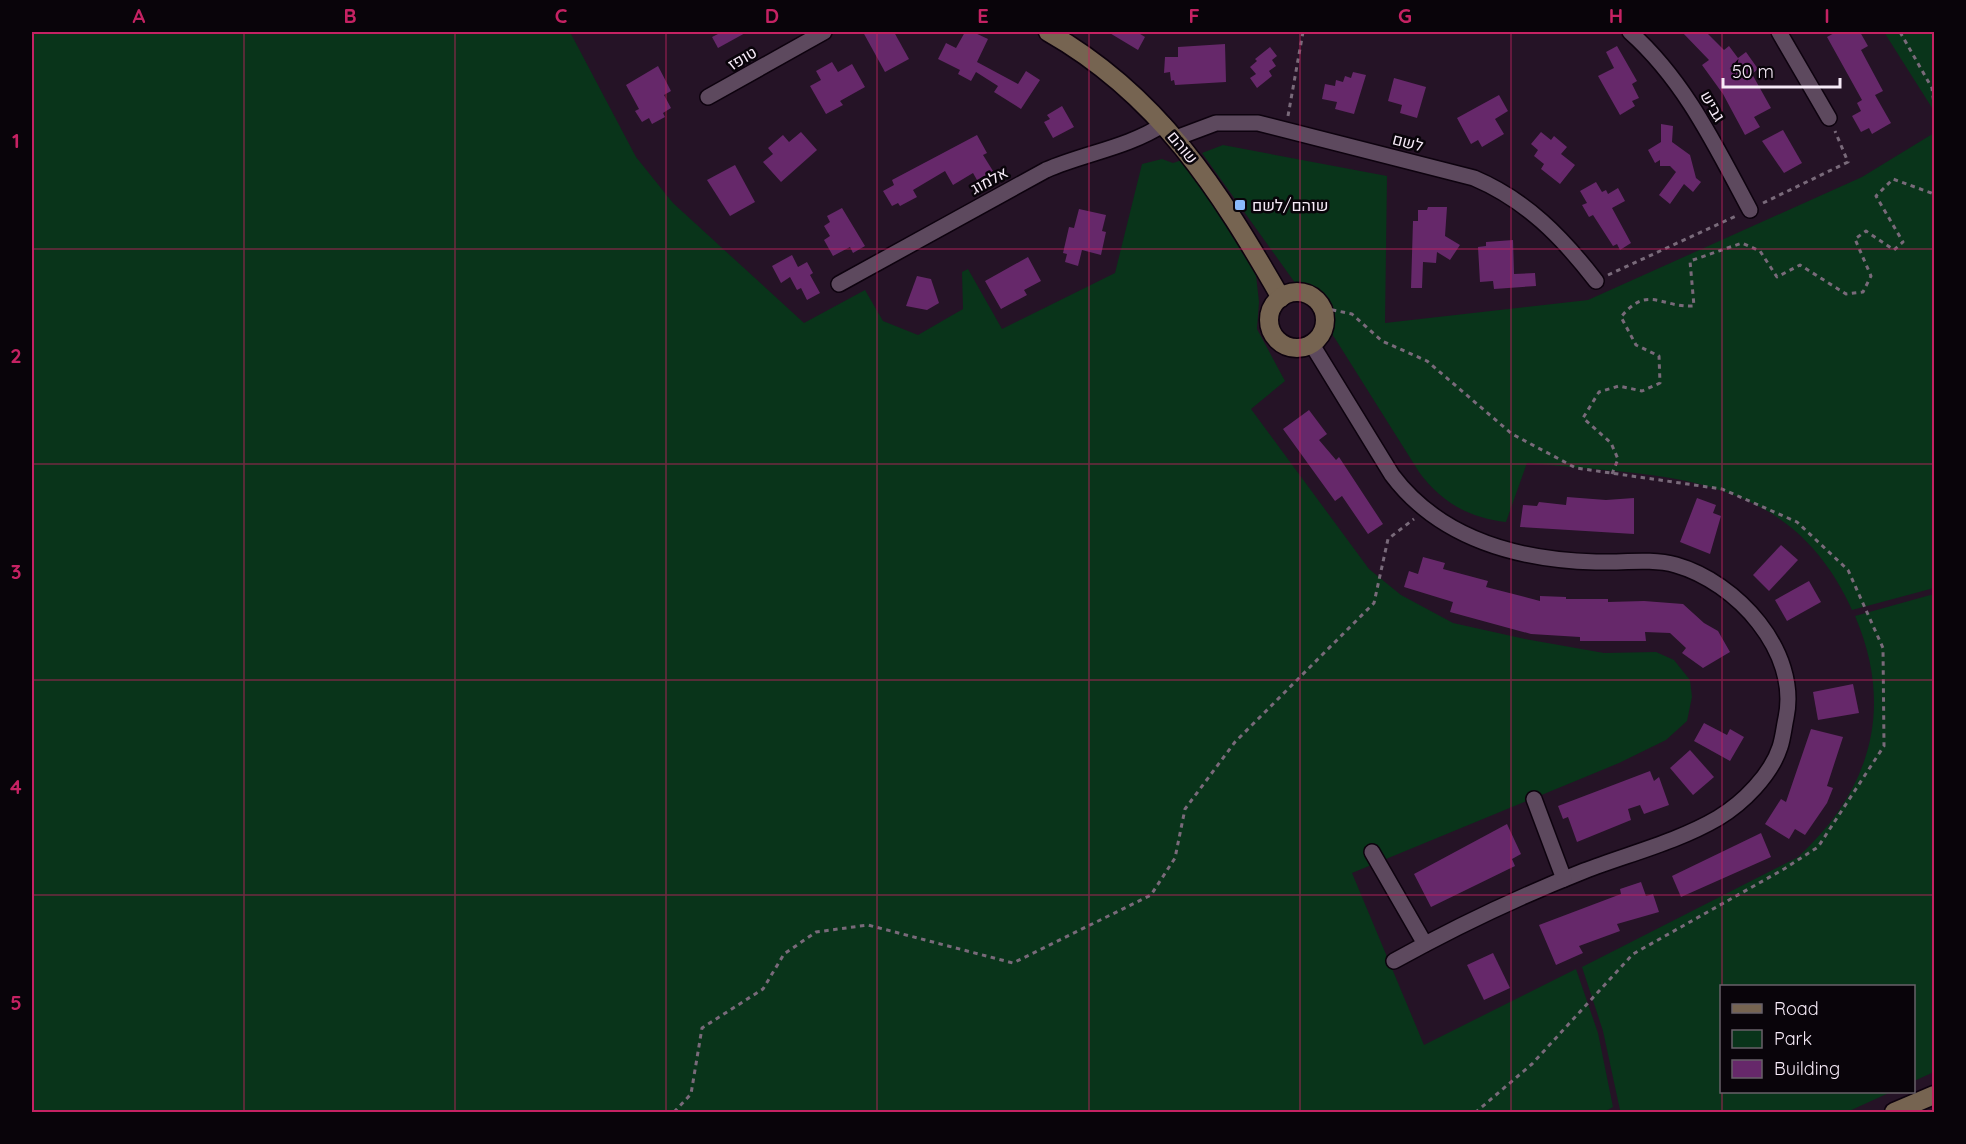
<svg xmlns="http://www.w3.org/2000/svg" width="1966" height="1144" viewBox="0 0 1966 1144" font-family="Quicksand,Heebo,sans-serif">
<style>
.green{fill:#09341a}
.building{fill:#66286a}
.lines{fill:none;stroke-linecap:round;stroke-linejoin:round}
.street-casing{stroke:#0d020e;stroke-width:18}
.secondary-casing{stroke:#0d020e;stroke-width:21}
.path{stroke:#796a7a;stroke-width:3;stroke-dasharray:4.5 4.5;stroke-linecap:butt}
.street{stroke:#5d495e;stroke-width:15}
.secondary{stroke:#766451;stroke-width:18}
.grid{fill:none;stroke:#c52263;stroke-width:1.5;stroke-opacity:0.55}
.poi-dot{fill:#8abafc;stroke:#09040a;stroke-width:2}
.labels{text-anchor:middle;dominant-baseline:central;stroke-width:5;stroke-linejoin:round;paint-order:stroke}
.street-label{font-size:16px;fill:#f6eaf7;stroke:#09040a}
.poi-label{font-size:16px;fill:#f6eaf7;stroke:#09040a;text-anchor:start}
.neatline{fill:none;stroke:#c52263;stroke-width:2}
.grid-label{font-size:20px;text-anchor:middle;font-weight:bold;fill:#c52263}
</style>
<rect width="100%" height="100%" fill="#251326"/>
<g class="green">
<polygon points="32,32 570,32 636,157 673,203 804,323 865,290 883,321 918,335 963,309 962,272 968,269 1002,329 1115,273 1142,164 1162,159 1173,163 1185,159 1256,275 1259,302 1257,329 1285,381 1251,409 1369,569 1401,595 1453,623 1525,639 1604,653 1656,652 1674,660 1690,680 1692,697 1687,721 1666,740 1619,763 1352,873 1424,1045 1576,969 1598,1033 1613,1107 1604,1112 32,1112"/>
<polygon points="1884,32 1934,32 1934,111"/>
<path d="M 1934,133 L 1934,588 L 1852,610 C 1788,468 1660,477 1527,463 L 1506,522 C 1469,518 1441,502 1419,472 L 1336,340 L 1202,153 L 1223,145 L 1387,176 L 1385,323 L 1588,300 L 1862,177 Z"/>
<path d="M 1934,594 L 1934,1072 L 1914,1081 L 1914,986 L 1722,986 L 1722,1092 L 1891,1092 L 1847,1112 L 1617,1112 L 1620,1110 L 1603,1031 L 1582,967 L 1798,857 C 1870,791 1895,709 1855,616 Z"/>
</g>
<g class="building">
<polygon points="722,32 747,32 718,48 712,37"/>
<polygon points="863,32 894,32 909,59 885,72"/>
<polygon points="965,32 973,32 988,39 977,62 1018,84 1026,71 1040,80 1021,109 994,92 998,86 976,72 971,81 958,74 960,70 938,59 946,43 956,48"/>
<polygon points="1108,32 1137,32 1145,37 1138,50"/>
<polygon points="1682,32 1706,32 1724,50 1729,46 1738,58 1746,52 1758,69 1752,74 1771,108 1754,117 1760,127 1745,135 1723,94 1702,65 1709,60"/>
<polygon points="1836,32 1860,32 1868,46 1861,50 1883,91 1875,95 1891,123 1872,134 1869,128 1861,132 1852,116 1861,111 1857,103 1862,100 1827,37"/>
<polygon points="1225,44 1226,82 1175,85 1174,80 1171,81 1170,72 1164,73 1165,57 1178,57 1178,47"/>
<polygon points="1617,46 1637,81 1632,84 1639,98 1632,101 1635,106 1620,115 1598,76 1614,68 1606,52"/>
<polygon points="1270,47 1277,56 1272,60 1276,66 1269,71 1272,76 1257,88 1250,78 1256,74 1250,67 1257,61 1255,59"/>
<polygon points="832,62 838,72 852,64 865,87 840,101 843,105 826,114 810,86 821,80 816,71"/>
<polygon points="658,66 671,91 664,95 671,108 663,113 665,117 652,124 649,118 642,122 635,111 639,109 626,85"/>
<polygon points="1353,72 1366,75 1354,114 1335,109 1337,102 1322,99 1325,84 1335,86 1336,80 1343,82 1345,76 1351,78"/>
<polygon points="1394,78 1426,87 1417,118 1400,113 1402,105 1388,101"/>
<polygon points="1499,95 1508,111 1495,119 1504,134 1482,147 1478,140 1471,144 1457,118"/>
<polygon points="1062,106 1074,127 1053,138 1044,122 1050,119 1047,115"/>
<polygon points="1661,124 1673,126 1672,142 1690,155 1696,178 1701,182 1693,192 1684,184 1670,204 1659,195 1676,172 1670,166 1660,166 1660,160 1655,163 1648,150 1661,142"/>
<polygon points="1783,130 1802,163 1784,173 1762,141"/>
<polygon points="801,132 817,150 781,182 763,162 773,154 768,148 783,135 789,142"/>
<polygon points="1541,132 1551,140 1554,136 1567,147 1561,154 1575,165 1560,184 1541,169 1544,164 1534,156 1538,150 1531,144"/>
<polygon points="977,135 987,153 983,155 993,171 977,180 973,173 953,185 945,171 913,190 917,197 900,206 898,203 892,206 883,191 894,185 892,180"/>
<polygon points="735,165 755,202 730,216 707,180"/>
<polygon points="1596,182 1602,192 1606,190 1608,194 1618,188 1625,201 1612,208 1631,243 1620,250 1617,244 1613,246 1593,215 1589,217 1582,205 1587,203 1580,191"/>
<polygon points="1428,207 1447,207 1445,236 1460,245 1450,260 1437,252 1436,263 1423,262 1422,288 1411,288 1413,221 1418,221 1418,210 1427,210"/>
<polygon points="842,208 865,246 853,253 850,247 833,256 824,240 830,236 824,226 830,222 827,216"/>
<polygon points="1079,209 1106,215 1102,231 1106,232 1101,255 1082,250 1078,266 1065,262 1067,254 1063,253 1069,227 1074,228"/>
<polygon points="1513,240 1514,274 1535,273 1536,286 1494,289 1493,281 1480,282 1478,247 1486,246 1486,242"/>
<polygon points="792,255 798,267 807,262 813,273 810,275 820,293 807,300 801,288 797,290 790,277 781,283 772,266"/>
<polygon points="1028,257 1041,281 1024,290 1027,295 1001,309 985,281"/>
<polygon points="917,276 931,279 939,303 927,310 906,306"/>
<polygon points="1309,410 1327,434 1319,440 1336,460 1339,457 1383,524 1368,534 1342,496 1335,501 1283,429"/>
<polygon points="1567,497 1606,500 1634,498 1634,534 1520,527 1523,505 1537,506 1539,502 1566,505"/>
<polygon points="1697,498 1716,505 1713,513 1721,516 1710,554 1680,542"/>
<polygon points="1781,545 1798,560 1769,591 1753,575"/>
<polygon points="1423,557 1445,563 1443,569 1488,581 1486,587 1540,601 1540,596 1566,597 1566,599 1608,599 1608,602 1644,601 1683,604 1704,623 1718,631 1730,652 1703,668 1682,653 1686,648 1670,633 1645,632 1646,641 1580,641 1580,637 1531,634 1450,612 1453,602 1404,587 1409,571 1418,574"/>
<polygon points="1809,581 1821,602 1787,621 1775,600"/>
<polygon points="1853,684 1859,713 1818,720 1813,692"/>
<polygon points="1704,723 1727,735 1730,729 1744,737 1730,761 1694,741"/>
<polygon points="1811,729 1843,737 1827,786 1833,788 1827,803 1805,835 1795,829 1789,839 1765,824 1781,799 1786,802"/>
<polygon points="1690,750 1714,777 1693,795 1670,768"/>
<polygon points="1650,771 1654,781 1659,777 1669,805 1644,814 1640,805 1628,809 1631,820 1577,842 1568,817 1563,819 1558,806"/>
<polygon points="1507,824 1521,854 1512,859 1515,866 1431,907 1414,874"/>
<polygon points="1761,833 1771,857 1681,897 1672,876"/>
<polygon points="1641,882 1646,896 1653,894 1659,912 1617,924 1620,931 1579,946 1583,953 1556,965 1539,925 1621,894 1620,889"/>
<polygon points="1493,953 1510,988 1484,1000 1467,965"/>
</g>
<g class="lines">
<g class="street-casing">
<g id="street">
<path d="M 1630,32 C 1685,81 1715,145 1750,210"/>
<polyline points="1779,32 1829,118"/>
<polyline points="708,97 824,32"/>
<path d="M 1176,138 L 1216,123 L 1258,123 L 1474,178 C 1526,200 1562,237 1596,281"/>
<path d="M 839,284 L 1046,170 C 1085,153 1127,148 1164,124"/>
<path d="M 1311,343 L 1392,475 C 1440,539 1519,560 1596,562 C 1621,563 1651,558 1676,565 C 1736,582 1800,651 1786,718 C 1784,727 1783,738 1780,747 C 1771,775 1743,803 1718,818 C 1677,842 1628,854 1584,871 C 1518,897 1455,927 1394,961"/>
<polyline points="1534,799 1564,879"/>
<polyline points="1372,852 1425,944"/>
</g>
</g>
<g class="secondary-casing">
<g id="secondary">
<path d="M 1048,32 C 1159,95 1219,190 1281,298"/>
<circle cx="1297" cy="320" r="28"/>
<polyline points="1894,1112 1934,1095"/>
</g>
</g>
<g class="path">
<polyline points="1900,32 1932,88 1934,104"/>
<polyline points="1288,116 1303,32"/>
<polyline points="1763,203 1848,162 1835,131"/>
<polyline points="1608,275 1736,216"/>
<polyline points="1323,308 1352,314 1382,341 1427,361 1512,434 1576,468 1722,489 1797,522 1848,570 1883,648 1884,746 1818,847 1784,869 1633,954 1532,1064 1476,1112"/>
<path d="M 1612,474 L 1618,459 L 1611,443 L 1583,418 L 1599,392 L 1619,386 L 1642,391 L 1660,383 L 1659,356 L 1636,345 L 1621,317 C 1648,284 1661,308 1694,306 L 1690,261 L 1742,243 L 1760,251 L 1777,277 L 1800,265 L 1846,294 L 1863,292 L 1871,276 L 1855,239 L 1866,231 L 1894,250 L 1903,242 L 1876,196 L 1893,179 L 1934,194"/>
<polyline points="674,1112 691,1094 702,1028 763,989 784,954 816,932 868,925 1013,963 1151,895 1175,858 1185,809 1235,742 1374,603 1388,539 1414,519"/>
</g>
<use href="#street" class="street"/>
<use href="#secondary" class="secondary"/>
</g>
<path class="grid" d="M 244,32 L 244,1112M 455,32 L 455,1112M 666,32 L 666,1112M 877,32 L 877,1112M 1089,32 L 1089,1112M 1300,32 L 1300,1112M 1511,32 L 1511,1112M 1722,32 L 1722,986M 32,249 L 1934,249M 32,464 L 1934,464M 32,680 L 1934,680M 32,895 L 1934,895M 1722,1092 L 1722,1112"/>
<rect class="poi-dot" x="1234" y="199" width="12" height="12" rx="3"/>
<g class="labels">
<g class="street-label">
<text transform="translate(742 58) rotate(-30)">טופז</text>
<text transform="translate(1713 106) rotate(60)">גביש</text>
<text transform="translate(1408 142) rotate(14)">לשם</text>
<text transform="translate(1183 147) rotate(50)">שוהם</text>
<text transform="translate(989 180) rotate(-29)">אלמוג</text>
</g>
<g class="poi-label">
<text x="1252" y="205">שוהם/לשם</text>
</g>
</g>
<rect width="1966" height="1144" fill="none" stroke="#09040a" stroke-width="66"/>
<rect x="1720" y="985" width="195" height="108" fill="#09040a" stroke="#686069" stroke-width="1.5"/>
<rect x="1732" y="1004" width="30" height="9" fill="#766451" stroke="#686069" stroke-width="1.5"/>
<text x="1774" y="1015" font-size="18" fill="#f6eaf7">Road</text>
<rect x="1732" y="1030" width="30" height="18" fill="#09341a" stroke="#686069" stroke-width="1.5"/>
<text x="1774" y="1045" font-size="18" fill="#f6eaf7">Park</text>
<rect x="1732" y="1060" width="30" height="18" fill="#66286a" stroke="#686069" stroke-width="1.5"/>
<text x="1774" y="1075" font-size="18" fill="#f6eaf7">Building</text>
<path d="M1723 78v9h117v-9" fill="none" stroke="#f6eaf7" stroke-width="3"/>
<text x="1732" y="78" font-size="18" fill="#f6eaf7" stroke="#09040a" stroke-width="4.5" paint-order="stroke">50 m</text>
<rect x="33" y="33" width="1900" height="1078" class="neatline"/>
<g class="grid-label">
<text x="139" y="23">A</text>
<text x="350" y="23">B</text>
<text x="561" y="23">C</text>
<text x="772" y="23">D</text>
<text x="983" y="23">E</text>
<text x="1194" y="23">F</text>
<text x="1405" y="23">G</text>
<text x="1616" y="23">H</text>
<text x="1827" y="23">I</text>
<text x="16" y="148">1</text>
<text x="16" y="363">2</text>
<text x="16" y="579">3</text>
<text x="16" y="794">4</text>
<text x="16" y="1010">5</text>
</g>
</svg>
